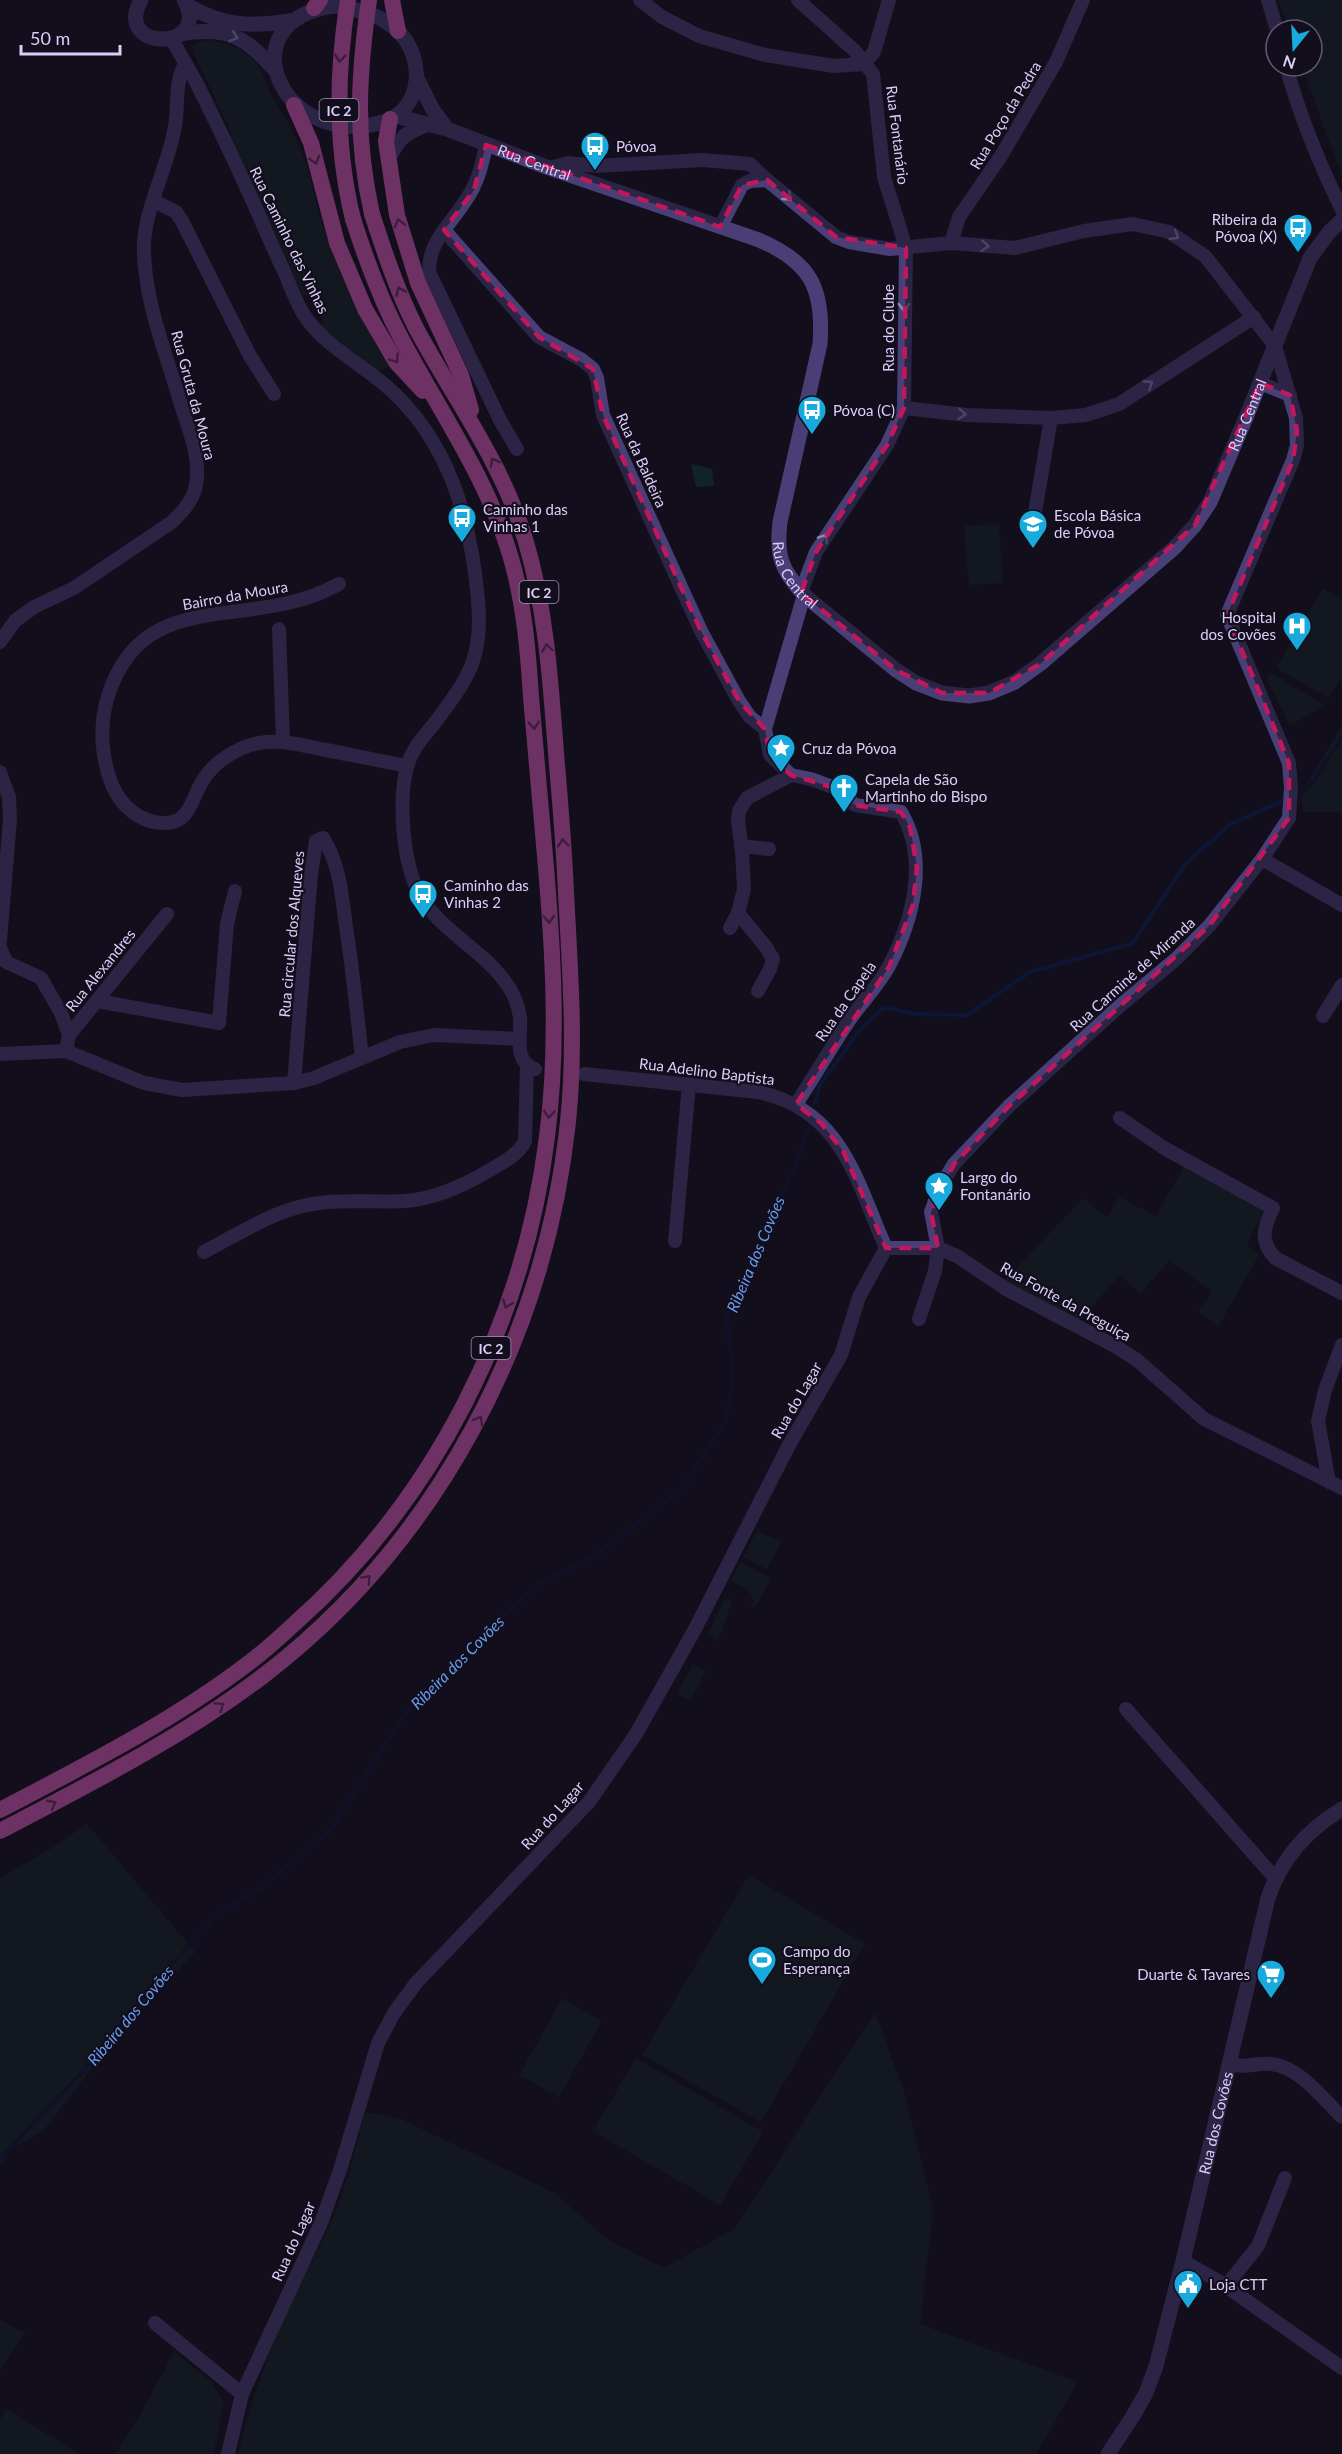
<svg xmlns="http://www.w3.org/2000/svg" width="1342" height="2454" viewBox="0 0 1342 2454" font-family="Lato,sans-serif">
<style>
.green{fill:#122326}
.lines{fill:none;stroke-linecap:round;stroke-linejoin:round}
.stream{stroke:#0e1636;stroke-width:4}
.minor{stroke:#493e76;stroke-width:14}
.tertiary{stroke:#493e76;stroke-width:15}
.trunk{stroke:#de5cbb;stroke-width:16}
.trunk-bridge{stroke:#de5cbb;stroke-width:16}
.oneway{stroke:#9286b8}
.oneway2{stroke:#6e3164}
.marked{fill:none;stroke:#c2185b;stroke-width:4.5;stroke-dasharray:12 8;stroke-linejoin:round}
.labels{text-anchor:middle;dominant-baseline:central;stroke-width:4.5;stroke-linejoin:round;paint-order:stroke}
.shield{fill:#130e1c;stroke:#9e95b7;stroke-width:1.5}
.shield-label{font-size:14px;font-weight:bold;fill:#dacffa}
.street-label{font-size:15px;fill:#dacffa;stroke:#130e1c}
.poi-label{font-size:15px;fill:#dacffa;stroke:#130e1c;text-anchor:start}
.water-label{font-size:16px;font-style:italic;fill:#689bee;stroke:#130e1c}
</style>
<rect width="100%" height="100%" fill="#130e1c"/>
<g class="green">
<polygon points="1278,0 1342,0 1342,177 1302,66 1312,66 1312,30 1289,30"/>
<path d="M 210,40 C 230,44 249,50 260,69 C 265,77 266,86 271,94 C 284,117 298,138 306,163 C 315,191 319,220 330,247 C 345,289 366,328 389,366 L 378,372 L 351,352 L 322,327 L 323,321 L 308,295 L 301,294 L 290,265 L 229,138 L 232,134 L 193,52 L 192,46 L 201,41 Z"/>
<polygon points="691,464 712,469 714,486 696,487"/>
<polygon points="999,524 1003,583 969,585 964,526"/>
<polygon points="1323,588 1342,600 1342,676 1329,698 1276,668"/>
<polygon points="1271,673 1324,705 1290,726 1267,680"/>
<polygon points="1342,726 1342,812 1303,812 1301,793"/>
<polygon points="1185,1165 1264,1209 1247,1245 1259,1255 1218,1327 1198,1311 1212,1291 1169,1261 1141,1293 1120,1275 1079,1321 1004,1281 1083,1198 1107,1217 1119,1197 1156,1216"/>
<polygon points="757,1531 782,1541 767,1569 743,1557"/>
<polygon points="741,1562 770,1578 764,1593 761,1592 763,1594 755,1608 751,1606 754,1600 749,1591 731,1581"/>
<polygon points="726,1598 732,1601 718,1641 707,1635"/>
<polygon points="693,1664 706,1671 690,1701 677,1694"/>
<polygon points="87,1824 195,1952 128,2022 43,2131 12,2148 0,2165 0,1878 52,1848"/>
<polygon points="749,1875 865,1944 761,2122 642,2055"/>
<polygon points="562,1999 602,2021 559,2097 519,2075"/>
<path d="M 875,2012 L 906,2098 L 933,2210 L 920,2324 L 1078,2382 L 1036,2454 L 238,2454 C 252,2396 273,2341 298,2287 C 305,2271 315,2257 322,2242 C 342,2202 354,2156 365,2112 L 401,2119 L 553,2192 L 610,2241 L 664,2268 L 735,2228 Z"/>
<polygon points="636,2058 763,2132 720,2205 593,2131"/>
<polygon points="0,2320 25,2333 0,2371"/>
<polygon points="174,2352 212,2382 224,2403 213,2454 115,2454 141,2413"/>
<polygon points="7,2409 79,2454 0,2454 0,2420"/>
</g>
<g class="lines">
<g class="stream">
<polyline points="1300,797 1314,781 1342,737"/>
<polyline points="815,1103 820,1085 859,1031 884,1007 915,1014 967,1015 1030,972 1133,943 1187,862 1231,824 1282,801"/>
<polyline points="0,2159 82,2072 153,1984 220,1912 261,1888 330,1830 406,1713 481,1636 536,1586 597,1554 681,1490 725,1423 731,1391 731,1358 727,1319 742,1281 767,1230 797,1161 810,1125"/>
</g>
<g class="minor">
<polyline points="640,0 662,17 699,36 765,55 834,66 864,64"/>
<polyline points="798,0 855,51 873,74 884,177 906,248 904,408 887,445 816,552 801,592"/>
<polyline points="1268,0 1277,30"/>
<path d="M 172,39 C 180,55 190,70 198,86 C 216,122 233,158 250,195 C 261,220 272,246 284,271 C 290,286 296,302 304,315 C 324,345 359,363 385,385 C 449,439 471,520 478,600 C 483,656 470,676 437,720 C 429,731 418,741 412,754 C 396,786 402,856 417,889 C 435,928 478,946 503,979 C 512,990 518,1003 520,1017 C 522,1037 512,1060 535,1069"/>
<polyline points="864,64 874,52 889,0"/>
<path d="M 1286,66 C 1300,117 1319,163 1342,210"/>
<path d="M 486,145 C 478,188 469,197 444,230 L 539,337 L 582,360 L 593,369 L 597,378 L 603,415 L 701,631 L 739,701 L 750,717 L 765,729"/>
<polyline points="549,168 568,163 596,166 703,160 750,164 767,180"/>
<polyline points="154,201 176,212 182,221 250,356 274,394"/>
<polyline points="720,227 742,185 750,181 767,180 836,237 849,242 890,249 951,243 1015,248 1084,231 1133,224 1169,232 1205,256 1275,346 1296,418 1297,445 1293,460 1227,615 1289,763 1291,788 1289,818 1262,859 1209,926 1176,959 1122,1004 1009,1106 954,1164 940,1187 931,1212 938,1248 935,1271 919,1319"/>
<path d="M 444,230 C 434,244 429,255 429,272 L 500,420 L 517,449"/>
<polyline points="951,243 959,217 1001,156 1056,62 1083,0"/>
<polyline points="1260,383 1290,395"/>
<polyline points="904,408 967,415 1051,418 1086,415 1119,404 1254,317"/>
<polyline points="1033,524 1051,418"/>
<path d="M 339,584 C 322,593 306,599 288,603 C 213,620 137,604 108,696 C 99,725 101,757 112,785 C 121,806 140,823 164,823 C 190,824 192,797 203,780 C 214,762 239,746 259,743 C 282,739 304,746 326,750 C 353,755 380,761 407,766"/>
<polyline points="279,629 283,742"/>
<path d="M 0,642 L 15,621 L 34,607 L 74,588 L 172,522 C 183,511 193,501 196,485 C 201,458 189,430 181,405 C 167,356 146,306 144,254 C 141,215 169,166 175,126 C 179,104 174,84 185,64"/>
<polyline points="0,772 9,797 10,819 0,941"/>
<polyline points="741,846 769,849"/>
<polyline points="1262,859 1342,905"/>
<polyline points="738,913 766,947 773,959 770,969 758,991"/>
<polyline points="730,928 738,913 744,889 742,852 738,820 739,811 747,798 791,775"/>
<polyline points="0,947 6,962 41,978 61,1013 69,1035"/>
<polyline points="97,1001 219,1023 227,924 235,891"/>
<polyline points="1323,1016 1342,985"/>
<polyline points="66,1051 69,1035 167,914"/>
<polyline points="0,1054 66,1051 144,1083 182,1090 294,1083 314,1078 400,1042 434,1035 519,1039"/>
<path d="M 584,1074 L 758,1092 C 842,1110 855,1178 886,1248"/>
<path d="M 294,1083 L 311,874 L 316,841 L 323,838 C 340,864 342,897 346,927 C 353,971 357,1014 362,1058"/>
<path d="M 796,1104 C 814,1077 830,1049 848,1022 C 861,1003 878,986 889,966 C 913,920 929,859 901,812 L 855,805 L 835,788 L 811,779 L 791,775 L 770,755 L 765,729 L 804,595"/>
<path d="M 1120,1118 L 1164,1148 L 1273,1208 C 1264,1227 1259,1240 1275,1258 L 1342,1293"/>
<polyline points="675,1241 689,1084"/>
<polyline points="886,1248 938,1248 957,1256 1006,1289 1115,1346 1137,1360 1204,1419 1342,1488"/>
<path d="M 204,1252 C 233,1237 264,1217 295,1208 C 331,1197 368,1203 405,1201 C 435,1199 465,1185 490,1170 C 504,1162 518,1155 525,1141 L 527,1066"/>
<polyline points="1329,1482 1318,1421 1325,1390 1342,1345"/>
<polyline points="1126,1709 1275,1878"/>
<path d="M 1229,2064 C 1248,2069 1255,2062 1271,2064 C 1300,2067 1322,2098 1342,2117"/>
<polyline points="1183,2261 1220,2282 1342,2368"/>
<polyline points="1226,2286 1258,2246 1285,2178"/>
<polyline points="155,2323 242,2394"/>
<polyline points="228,2454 242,2394 321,2223 340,2170 378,2043 394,2013 416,1983 589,1802 636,1734 694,1631 789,1445 841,1355 859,1297 886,1248"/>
</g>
<g class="tertiary">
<path d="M 141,0 C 112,53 213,51 184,0"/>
<path d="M 187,5 C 221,26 252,27 290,21"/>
<path d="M 333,6 C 357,9 381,14 399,32 C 426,60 422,110 383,122 C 283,152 224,22 333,6 Z"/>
<path d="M 180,34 C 228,26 244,36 276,71"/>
<polyline points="417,78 433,110 447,129"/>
<path id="s1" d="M 396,116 L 447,129 L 549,168 L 759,240 C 811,262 824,289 820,344 L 780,522 C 776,556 781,569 804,595 L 896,670 L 916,683 L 942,693 L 969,696 L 989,693 L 1015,682 L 1040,664 L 1175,547 L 1195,525 L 1210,502 L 1247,415 L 1310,258 L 1330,231 L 1342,220"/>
<path d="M 388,161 C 398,138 405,133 428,124"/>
<path id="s2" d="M 1108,2454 L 1133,2416 L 1146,2393 L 1156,2366 L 1183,2261 L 1268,1898 C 1282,1858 1306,1831 1342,1809"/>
</g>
<g class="trunk">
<polyline points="392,0 398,31"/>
<polyline points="314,8 320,0"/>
<polyline points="294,105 311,143 337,243 365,309 396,362 423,391"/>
<polyline points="390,119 386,141 397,215 418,283 461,375 471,410"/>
<path d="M 0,1810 C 86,1765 173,1721 250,1662 C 265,1651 279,1638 293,1625 C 434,1501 524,1323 547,1137 C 559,1044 553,948 545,856 C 540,803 536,750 531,697 C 528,650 524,603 511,558 C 488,479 440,412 402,340 C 381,301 366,260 353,219"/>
<path d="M 0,1831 C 90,1784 181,1738 263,1676 C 437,1543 545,1338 568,1122 C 576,1045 570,969 566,893 C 564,842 559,791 555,740 C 550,673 545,607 526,542 C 503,464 455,400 417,330 C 398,293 385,254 372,214"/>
</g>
<g class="trunk-bridge">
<path d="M 348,0 C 336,74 335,146 353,219"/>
<path d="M 369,0 C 358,77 355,138 372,214"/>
</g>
</g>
<defs><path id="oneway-chevron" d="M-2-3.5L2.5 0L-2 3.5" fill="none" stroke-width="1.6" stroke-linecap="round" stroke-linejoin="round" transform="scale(1.5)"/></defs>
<g class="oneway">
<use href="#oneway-chevron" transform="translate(234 37) rotate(19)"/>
<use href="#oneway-chevron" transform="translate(788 197) rotate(41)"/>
<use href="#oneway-chevron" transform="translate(1175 236) rotate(31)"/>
<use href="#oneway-chevron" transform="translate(985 246) rotate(5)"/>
<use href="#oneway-chevron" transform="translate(904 307) rotate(90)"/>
<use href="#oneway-chevron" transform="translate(1149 384) rotate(-33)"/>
<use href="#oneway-chevron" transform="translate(962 414) rotate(5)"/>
<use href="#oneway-chevron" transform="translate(824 538) rotate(-57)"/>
</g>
<g class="oneway2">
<use href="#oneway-chevron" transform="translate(340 58) rotate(95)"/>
<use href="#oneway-chevron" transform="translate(315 160) rotate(74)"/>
<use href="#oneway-chevron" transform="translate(399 223) rotate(-106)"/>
<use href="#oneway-chevron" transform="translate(400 291) rotate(-114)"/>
<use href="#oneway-chevron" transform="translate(395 359) rotate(55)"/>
<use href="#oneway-chevron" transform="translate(494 462) rotate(-118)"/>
<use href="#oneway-chevron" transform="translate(547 648) rotate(-98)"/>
<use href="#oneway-chevron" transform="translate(534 725) rotate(85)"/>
<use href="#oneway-chevron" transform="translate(563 843) rotate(-95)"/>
<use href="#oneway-chevron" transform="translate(549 919) rotate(87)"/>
<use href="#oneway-chevron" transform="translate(549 1114) rotate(95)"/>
<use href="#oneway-chevron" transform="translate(507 1304) rotate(110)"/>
<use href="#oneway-chevron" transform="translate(479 1420) rotate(-60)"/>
<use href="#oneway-chevron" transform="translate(367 1579) rotate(-47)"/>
<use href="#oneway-chevron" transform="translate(220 1706) rotate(-35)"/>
<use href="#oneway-chevron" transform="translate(52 1804) rotate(-28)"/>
</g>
<path d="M0 0H1342V2454H0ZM 486,145 L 720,227 L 742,185 L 767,180 L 836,237 L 906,248 L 904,408 L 887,445 L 816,552 L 801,593 L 896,670 L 942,693 L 989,693 L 1040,664 L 1195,525 L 1260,383 L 1290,395 L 1297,431 L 1293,460 L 1227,615 L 1289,763 L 1289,818 L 1209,926 L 1009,1106 L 954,1164 L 931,1212 L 938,1248 L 886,1248 L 843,1151 L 821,1123 L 796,1104 L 889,967 L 913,905 L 917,867 L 910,827 L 901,812 L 855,805 L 835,788 L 791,775 L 770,755 L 765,729 L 739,701 L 701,631 L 603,415 L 593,369 L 539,337 L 444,230 L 474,190 Z" fill="#130e1c" fill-opacity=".55" fill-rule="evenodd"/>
<path class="marked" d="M 486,145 L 720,227 L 742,185 L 767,180 L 836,237 L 906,248 L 904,408 L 887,445 L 816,552 L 801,593 L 896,670 L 942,693 L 989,693 L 1040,664 L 1195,525 L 1260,383 L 1290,395 L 1297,431 L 1293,460 L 1227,615 L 1289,763 L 1289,818 L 1209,926 L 1009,1106 L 954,1164 L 931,1212 L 938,1248 L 886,1248 L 843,1151 L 821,1123 L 796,1104 L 889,967 L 913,905 L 917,867 L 910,827 L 901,812 L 855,805 L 835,788 L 791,775 L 770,755 L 765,729 L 739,701 L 701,631 L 603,415 L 593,369 L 539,337 L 444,230 L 474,190 Z"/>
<defs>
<g id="bus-pin" transform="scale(1.5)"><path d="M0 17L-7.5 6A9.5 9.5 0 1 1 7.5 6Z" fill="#18aadc" stroke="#130e1c"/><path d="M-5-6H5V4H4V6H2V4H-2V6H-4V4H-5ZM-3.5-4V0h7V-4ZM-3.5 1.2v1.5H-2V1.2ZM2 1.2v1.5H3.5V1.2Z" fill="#fff"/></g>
<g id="school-pin" transform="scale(1.5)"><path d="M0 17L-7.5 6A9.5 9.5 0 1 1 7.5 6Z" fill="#18aadc" stroke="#130e1c"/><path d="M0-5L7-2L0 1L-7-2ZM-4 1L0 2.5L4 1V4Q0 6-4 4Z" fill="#fff"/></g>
<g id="hospital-pin" transform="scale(1.5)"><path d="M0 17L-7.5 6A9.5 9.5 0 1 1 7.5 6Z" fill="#18aadc" stroke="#130e1c"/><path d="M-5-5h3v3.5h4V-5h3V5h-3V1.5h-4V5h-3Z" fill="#fff"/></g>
<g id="sight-pin" transform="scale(1.5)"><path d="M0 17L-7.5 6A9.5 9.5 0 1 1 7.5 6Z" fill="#18aadc" stroke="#130e1c"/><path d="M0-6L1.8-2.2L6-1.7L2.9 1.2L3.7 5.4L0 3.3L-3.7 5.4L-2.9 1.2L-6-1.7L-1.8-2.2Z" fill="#fff"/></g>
<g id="church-pin" transform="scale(1.5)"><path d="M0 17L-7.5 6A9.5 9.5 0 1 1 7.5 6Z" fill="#18aadc" stroke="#130e1c"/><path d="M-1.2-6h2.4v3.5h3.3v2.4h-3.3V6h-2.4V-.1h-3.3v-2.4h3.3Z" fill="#fff"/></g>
<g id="stadium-pin" transform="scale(1.5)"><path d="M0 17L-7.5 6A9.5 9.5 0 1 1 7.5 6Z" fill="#18aadc" stroke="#130e1c"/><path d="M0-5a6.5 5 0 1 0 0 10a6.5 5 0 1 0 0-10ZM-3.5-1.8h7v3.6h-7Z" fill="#fff"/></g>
<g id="supermarket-pin" transform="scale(1.5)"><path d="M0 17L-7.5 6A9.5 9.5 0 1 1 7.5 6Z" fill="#18aadc" stroke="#130e1c"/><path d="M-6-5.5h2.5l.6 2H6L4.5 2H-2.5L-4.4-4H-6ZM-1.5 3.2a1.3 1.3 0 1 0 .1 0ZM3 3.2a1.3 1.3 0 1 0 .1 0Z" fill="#fff"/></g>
<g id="civic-pin" transform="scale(1.5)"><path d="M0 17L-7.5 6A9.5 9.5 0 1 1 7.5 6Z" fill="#18aadc" stroke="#130e1c"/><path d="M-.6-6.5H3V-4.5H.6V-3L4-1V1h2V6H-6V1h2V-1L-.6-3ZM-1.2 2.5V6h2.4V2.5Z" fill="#fff"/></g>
</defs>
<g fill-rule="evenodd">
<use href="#bus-pin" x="595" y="146"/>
<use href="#bus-pin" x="1298" y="228"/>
<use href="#bus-pin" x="812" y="410"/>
<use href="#bus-pin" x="462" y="518"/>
<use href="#school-pin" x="1033" y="524"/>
<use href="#hospital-pin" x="1297" y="626"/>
<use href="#sight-pin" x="781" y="748"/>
<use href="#church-pin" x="844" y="788"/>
<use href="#bus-pin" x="423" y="894"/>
<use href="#sight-pin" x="939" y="1186"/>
<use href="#stadium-pin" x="762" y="1960"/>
<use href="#supermarket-pin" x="1271" y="1974"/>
<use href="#civic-pin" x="1188" y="2284"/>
</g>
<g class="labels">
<g class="shield">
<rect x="319.5" y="99" width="39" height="22" rx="4.5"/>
<rect x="519.5" y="581" width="39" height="22" rx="4.5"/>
<rect x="471.5" y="1337" width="39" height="22" rx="4.5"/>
</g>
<g class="shield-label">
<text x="339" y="110">IC 2</text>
<text x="539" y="592">IC 2</text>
<text x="491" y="1348">IC 2</text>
</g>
<g class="street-label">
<text transform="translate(1005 115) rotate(-59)">Rua Poço da Pedra</text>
<text transform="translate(898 135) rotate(83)">Rua Fontanário</text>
<text stroke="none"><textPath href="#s1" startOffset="146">Rua Central</textPath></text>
<text transform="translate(290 240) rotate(64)">Rua Caminho das Vinhas</text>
<text transform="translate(888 328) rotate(-90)">Rua do Clube</text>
<text transform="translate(194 395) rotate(75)">Rua Gruta da Moura</text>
<text stroke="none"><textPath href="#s1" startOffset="1386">Rua Central</textPath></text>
<text transform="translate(642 460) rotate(66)">Rua da Baldeira</text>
<text stroke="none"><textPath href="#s1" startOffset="756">Rua Central</textPath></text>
<text transform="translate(235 595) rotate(-10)">Bairro da Moura</text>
<text transform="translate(291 934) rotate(-85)">Rua circular dos Alqueves</text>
<text transform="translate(100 970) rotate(-51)">Rua Alexandres</text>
<text transform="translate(1132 974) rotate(-42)">Rua Carminé de Miranda</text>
<text transform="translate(845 1001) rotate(-55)">Rua da Capela</text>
<text transform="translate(707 1071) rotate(7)">Rua Adelino Baptista</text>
<text transform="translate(1066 1301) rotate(29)">Rua Fonte da Preguiça</text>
<text transform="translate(796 1400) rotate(-60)">Rua do Lagar</text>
<text transform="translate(552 1815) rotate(-48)">Rua do Lagar</text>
<text stroke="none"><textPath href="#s2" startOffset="351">Rua dos Covões</textPath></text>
<text transform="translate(293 2241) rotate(-66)">Rua do Lagar</text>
</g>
<g class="poi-label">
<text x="616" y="146">Póvoa</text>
<text x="1277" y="219" text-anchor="end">Ribeira da<tspan x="1277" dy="17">Póvoa (X)</tspan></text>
<text x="833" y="410">Póvoa (C)</text>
<text x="483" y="509">Caminho das<tspan x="483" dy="17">Vinhas 1</tspan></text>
<text x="1054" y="515">Escola Básica<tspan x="1054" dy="17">de Póvoa</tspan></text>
<text x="1276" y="617" text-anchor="end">Hospital<tspan x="1276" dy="17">dos Covões</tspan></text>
<text x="802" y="748">Cruz da Póvoa</text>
<text x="865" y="779">Capela de São<tspan x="865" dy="17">Martinho do Bispo</tspan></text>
<text x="444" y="885">Caminho das<tspan x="444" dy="17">Vinhas 2</tspan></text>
<text x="960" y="1177">Largo do<tspan x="960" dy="17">Fontanário</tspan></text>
<text x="783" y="1951">Campo do<tspan x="783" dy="17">Esperança</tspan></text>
<text x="1250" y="1974" text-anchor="end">Duarte &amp; Tavares</text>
<text x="1209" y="2284">Loja CTT</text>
</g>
<g class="water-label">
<text transform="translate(755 1254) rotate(-67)">Ribeira dos Covões</text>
<text transform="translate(457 1662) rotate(-45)">Ribeira dos Covões</text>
<text transform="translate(130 2015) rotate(-50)">Ribeira dos Covões</text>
</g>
</g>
<g transform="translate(1294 48) rotate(198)"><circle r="28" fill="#130e1c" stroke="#635b75" stroke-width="1.5"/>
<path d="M0-4.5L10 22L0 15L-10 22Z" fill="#18aadc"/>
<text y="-9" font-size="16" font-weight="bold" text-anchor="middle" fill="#dacffa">N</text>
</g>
<path d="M21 45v9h99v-9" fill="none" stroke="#dacffa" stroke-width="3"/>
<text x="30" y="45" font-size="18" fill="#dacffa" stroke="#130e1c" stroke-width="4.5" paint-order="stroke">50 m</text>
</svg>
